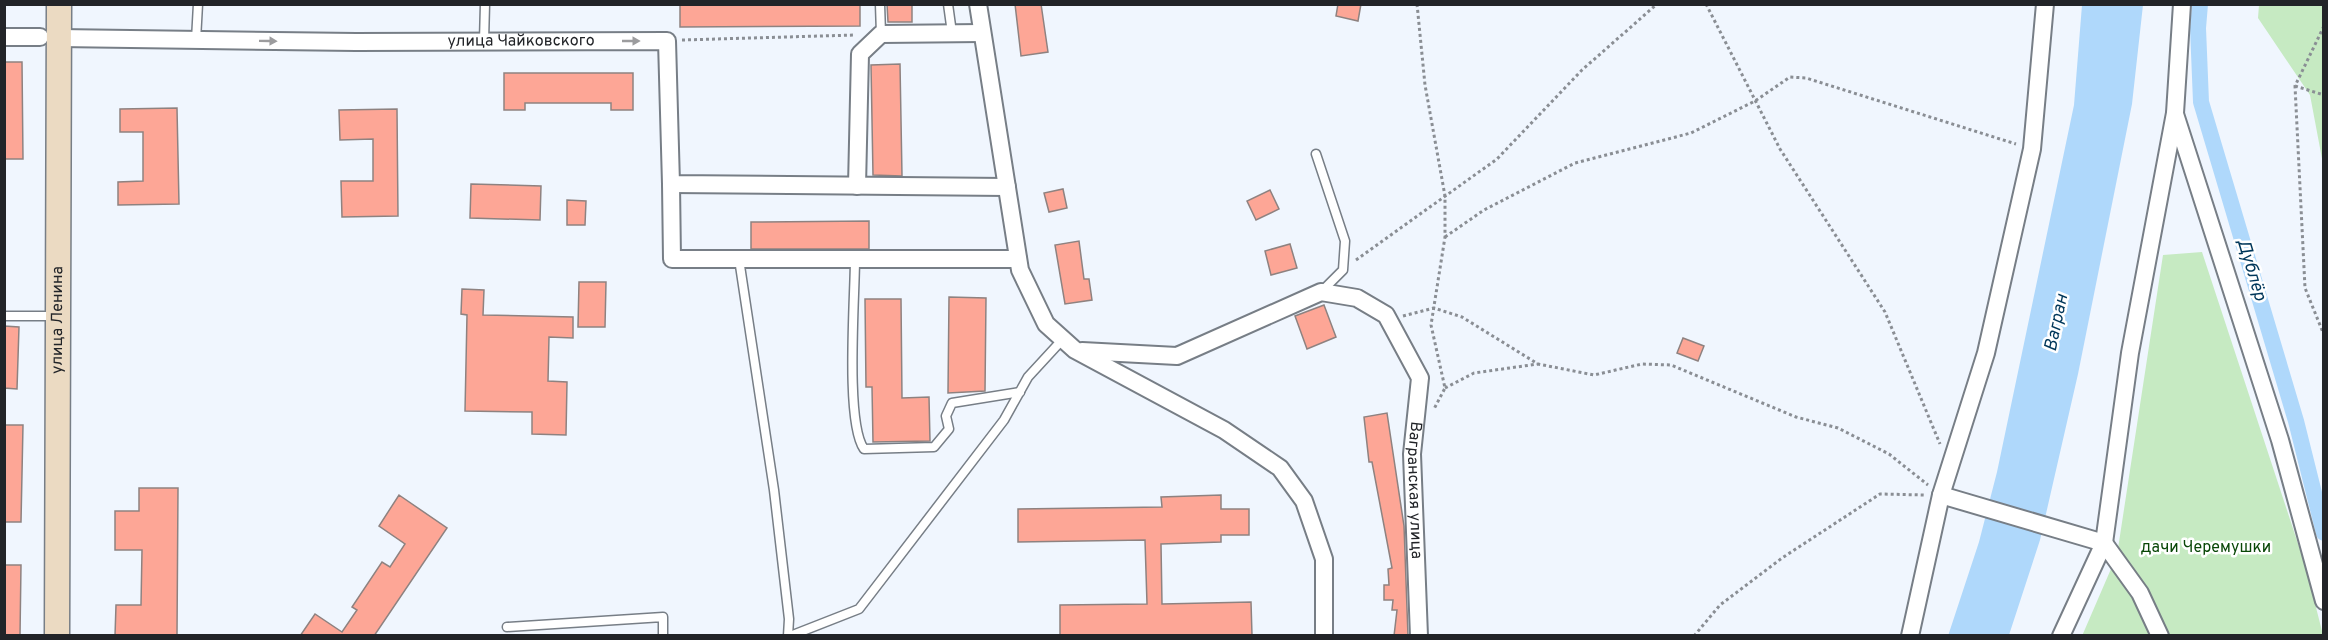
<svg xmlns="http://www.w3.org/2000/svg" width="2328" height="640" viewBox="0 0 2328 640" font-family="Overpass,sans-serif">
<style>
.green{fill:#c6eac2}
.water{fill:#afd8fb}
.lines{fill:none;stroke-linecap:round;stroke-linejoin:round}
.canal{stroke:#afd8fb;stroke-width:16}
.building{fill:#fda696;stroke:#8e8280;stroke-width:1.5}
.lane-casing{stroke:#777e86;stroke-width:11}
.street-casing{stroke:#777e86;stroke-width:20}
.secondary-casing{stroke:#777e86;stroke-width:27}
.path{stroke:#8a8e94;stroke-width:3;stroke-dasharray:3 3;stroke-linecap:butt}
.lane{stroke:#fff;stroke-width:8}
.street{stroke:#fff;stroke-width:16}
.secondary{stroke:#ebdac2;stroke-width:24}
.oneway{fill:#9c9c9e}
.labels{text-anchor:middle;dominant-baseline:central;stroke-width:5;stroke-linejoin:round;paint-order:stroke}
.street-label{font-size:16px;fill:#222428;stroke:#fff}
.park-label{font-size:16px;fill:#094707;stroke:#fff}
.water-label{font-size:18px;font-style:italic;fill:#00375a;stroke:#fff}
</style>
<rect width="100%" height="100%" fill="#f0f6fe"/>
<g class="green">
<polygon points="2259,5 2323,5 2323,164 2310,95 2258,18"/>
<polygon points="2202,252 2306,568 2323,635 2082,636 2117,555 2163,255"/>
</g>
<polygon class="water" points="2082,5 2143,5 2132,104 2078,374 2040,540 2009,635 1948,636 1979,542 1997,472 2074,105"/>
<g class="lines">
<polyline class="canal" points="2200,4 2198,28 2201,102 2296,421 2324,533"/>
</g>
<g class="building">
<polygon points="680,4 860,4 860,26 680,27"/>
<polygon points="887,4 912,4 912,22 888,22"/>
<polygon points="1015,4 1041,4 1048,52 1021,56"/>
<polygon points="1338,4 1361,4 1358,21 1336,16"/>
<polygon points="4,62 22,62 23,159 4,159"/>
<polygon points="900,64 902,176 873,175 871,65"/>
<polygon points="504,73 633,73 633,110 611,110 611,103 525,103 525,110 504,110"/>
<polygon points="177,108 179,204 118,205 118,182 143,181 143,132 120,132 120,109"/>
<polygon points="397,109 398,216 342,217 341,181 373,181 373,139 340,140 339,110"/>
<polygon points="471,184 541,186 540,220 470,218"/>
<polygon points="1063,189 1067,208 1049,212 1044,193"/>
<polygon points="1270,190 1279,209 1256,220 1247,201"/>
<polygon points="567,200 586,201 585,225 567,225"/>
<polygon points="869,221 869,249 751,249 751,222"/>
<polygon points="1079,241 1084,279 1089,279 1092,300 1065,304 1055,245"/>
<polygon points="1290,244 1297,268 1271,275 1265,251"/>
<polygon points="579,282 606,282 605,327 578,327"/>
<polygon points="462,289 484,290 483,315 573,317 573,338 549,337 548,381 567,382 566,435 532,434 532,412 465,411 467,315 461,314"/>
<polygon points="949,297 986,298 985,391 948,393"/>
<polygon points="865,299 901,299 902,398 929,397 930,441 873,442 872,387 866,387"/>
<polygon points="1324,305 1336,337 1307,349 1295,316"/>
<polygon points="4,326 19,327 17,389 4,388"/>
<polygon points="1683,338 1704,346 1698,361 1677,353"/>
<polygon points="1387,413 1404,526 1408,636 1394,636 1397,610 1392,610 1393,600 1384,600 1384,585 1389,585 1388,569 1392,568 1372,462 1369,462 1364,417"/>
<polygon points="4,425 23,425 21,522 4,522"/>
<polygon points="139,488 178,488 177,636 115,636 116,605 141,605 142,550 115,550 115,511 139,511"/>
<polygon points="399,495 447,528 374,636 300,636 315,614 342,632 357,610 352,607 382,562 390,567 405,544 379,526"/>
<polygon points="1221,495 1221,509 1249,509 1249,535 1221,535 1221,542 1161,544 1162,604 1251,602 1252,635 1060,636 1060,605 1147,604 1145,540 1018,542 1018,509 1162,507 1161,497"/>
<polygon points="4,565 21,565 20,636 4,636"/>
</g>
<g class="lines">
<g class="lane-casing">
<g id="lane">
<polyline points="880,4 881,34"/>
<polyline points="948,4 952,33"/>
<polyline points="196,40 198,4"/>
<polyline points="484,41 485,4"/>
<polyline points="1316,154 1345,241 1343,270 1321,292"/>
<polyline points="739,259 774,490 789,619 788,636"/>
<path d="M 855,259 C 855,297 845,422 864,449 L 934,447 L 949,429 L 946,416 L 952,403 L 1020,392"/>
<polyline points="4,316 55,316"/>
<polyline points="507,627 663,617 663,636"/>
<polyline points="790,636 859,609 1004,420 1028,377 1063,339"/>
</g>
</g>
<g class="street-casing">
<g id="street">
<polyline points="978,4 1020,270 1046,324 1075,350 1224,430 1280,468 1304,501 1324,559 1324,636"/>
<polyline points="4,37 40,37"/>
<path id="s1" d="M 59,38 L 356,42 L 667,41 L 671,184 L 1007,187"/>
<polyline points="2175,114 2280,440 2324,601"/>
<polyline points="671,184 672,259 1018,259"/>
<polyline points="857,186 860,54 881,34 982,33"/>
<path id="s2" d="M 1082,351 L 1177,356 L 1321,292 L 1357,298 L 1386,315 L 1420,378 L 1412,454 L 1419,636"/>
<polyline points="1941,495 2104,543 2140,593 2160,636"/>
<polyline points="1910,636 1941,495 1986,353 2032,149 2045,4"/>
<polyline points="2061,636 2104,543 2130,353 2175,113 2182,4"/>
</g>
</g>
<g class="secondary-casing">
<g id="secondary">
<path id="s3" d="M 57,636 L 59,4"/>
</g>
</g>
<g class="path">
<polyline points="1417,4 1425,85 1445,196 1445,237 1431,325 1445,388 1434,409"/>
<polyline points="1706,4 1780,149 1885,312 1940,444"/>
<polyline points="2324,26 2295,86 2305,288 2324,335"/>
<polyline points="682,40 855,35"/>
<polyline points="2295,86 2324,95"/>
<polyline points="1445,237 1484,210 1575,163 1691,133 1755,101 1790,77 1806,78 2016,144"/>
<polyline points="1356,260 1497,159 1582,70 1657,4"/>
<polyline points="1403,316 1434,308 1462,317 1538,364 1594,375 1642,364 1671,365 1796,417 1838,428 1889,454 1928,485"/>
<polyline points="1445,388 1474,373 1538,364"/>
<polyline points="1694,636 1720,605 1782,558 1880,494 1925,495"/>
</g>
<use href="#lane" class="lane"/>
<use href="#street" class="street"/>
<use href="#secondary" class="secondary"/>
</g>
<defs><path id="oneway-solid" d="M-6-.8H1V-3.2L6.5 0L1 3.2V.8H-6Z" transform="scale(1.5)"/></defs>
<g class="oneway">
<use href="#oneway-solid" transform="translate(268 41) rotate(1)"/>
<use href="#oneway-solid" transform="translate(631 41)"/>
</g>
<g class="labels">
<g class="street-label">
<text stroke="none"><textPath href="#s1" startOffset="462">улица Чайковского</textPath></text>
<text stroke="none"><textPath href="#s3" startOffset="316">улица Ленина</textPath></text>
<text stroke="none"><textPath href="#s2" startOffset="507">Вагранская улица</textPath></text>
</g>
<g class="park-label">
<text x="2206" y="548">дачи Черемушки</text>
</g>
<g class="water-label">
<text transform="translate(2251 270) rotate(73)">Дублёр</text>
<text transform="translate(2057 323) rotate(-78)">Вагран</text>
</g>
</g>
<rect width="2328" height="640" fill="none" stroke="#222428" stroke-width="12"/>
</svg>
